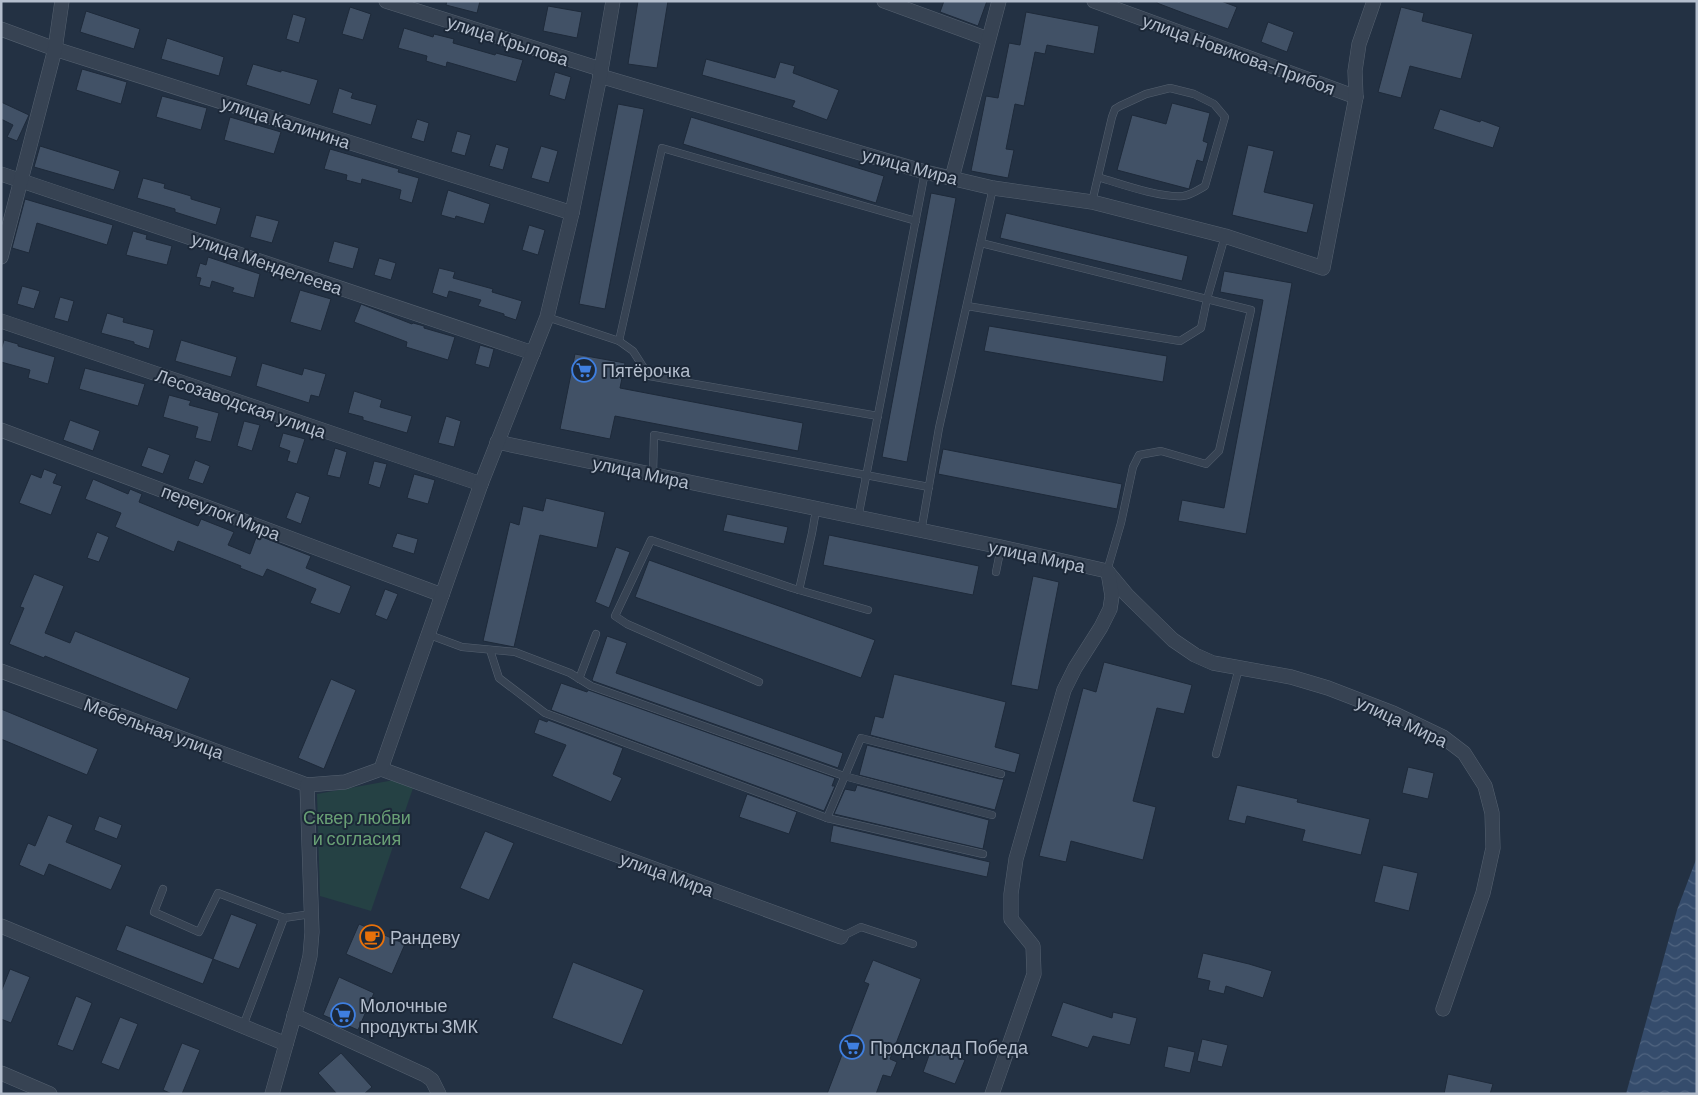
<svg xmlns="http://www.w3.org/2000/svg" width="1698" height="1095" viewBox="0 0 1698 1095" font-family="Barlow,sans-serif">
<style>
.green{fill:#254144}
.water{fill:url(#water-waves)}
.building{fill:#415166;stroke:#1e2a3a}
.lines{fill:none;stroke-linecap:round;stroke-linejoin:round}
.lane-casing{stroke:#556170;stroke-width:8}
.street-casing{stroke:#556170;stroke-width:15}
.lane{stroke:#374353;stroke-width:7}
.street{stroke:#374353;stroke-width:14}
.labels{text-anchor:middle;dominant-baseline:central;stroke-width:4;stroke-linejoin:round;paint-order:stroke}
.street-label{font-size:18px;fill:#b4becd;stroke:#1c2838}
.poi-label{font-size:18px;fill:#b4becd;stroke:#1c2838;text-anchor:start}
.park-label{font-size:18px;fill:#69a075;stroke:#1c2838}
</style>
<defs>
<pattern id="water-waves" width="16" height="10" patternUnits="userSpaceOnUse" patternTransform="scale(1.25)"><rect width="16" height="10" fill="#354c6c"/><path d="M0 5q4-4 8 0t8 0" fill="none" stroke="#506480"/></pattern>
</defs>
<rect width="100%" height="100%" fill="#233143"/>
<polygon class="green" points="394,780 413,788 371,911 320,896 317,794"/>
<polygon class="water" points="1697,857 1697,1094 1626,1094 1677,910"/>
<g class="building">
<polygon points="447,1 480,1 477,13 446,5"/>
<polygon points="638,1 668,1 657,68 628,64"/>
<polygon points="944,1 987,1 978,26 940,12"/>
<polygon points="1157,1 1221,1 1237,7 1228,29 1186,14 1157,3"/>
<polygon points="548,6 582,12 577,38 543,31"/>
<polygon points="350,7 371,14 363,40 342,34"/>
<polygon points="1401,7 1424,13 1422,21 1473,34 1461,79 1410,66 1401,98 1378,92"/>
<polygon points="86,11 140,29 134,49 80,32"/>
<polygon points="1026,12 1099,26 1094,54 1047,45 1045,54 1035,52 1024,106 1015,104 1006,149 1014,150 1008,178 971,171 986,96 998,98 1009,43 1020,45"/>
<polygon points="293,14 306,18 299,43 286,39"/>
<polygon points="1268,22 1294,32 1287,52 1261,42"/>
<polygon points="404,28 433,37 434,34 454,39 453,43 495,55 496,53 523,60 516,82 447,62 446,67 426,61 427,56 398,48"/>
<polygon points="167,38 224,57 219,76 161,59"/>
<polygon points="706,59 775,78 780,62 795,66 793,73 839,90 827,120 792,107 795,101 702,75"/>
<polygon points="253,64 281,72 281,70 318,80 310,105 246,85"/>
<polygon points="82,69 127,82 121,104 76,90"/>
<polygon points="555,72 571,77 565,100 549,95"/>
<polygon points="339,88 353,93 351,98 377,105 371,125 332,113"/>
<polygon points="162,96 207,108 201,130 156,117"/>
<polygon points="1,102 29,115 17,141 7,137 13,125 1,119"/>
<polygon points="1172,103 1210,113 1203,141 1208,143 1203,162 1197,160 1189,189 1117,170 1132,115 1166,124"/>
<polygon points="618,104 644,109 605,309 579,304"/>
<polygon points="1440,109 1480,122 1481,120 1500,127 1493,148 1433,129"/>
<polygon points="230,117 281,132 274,154 224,140"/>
<polygon points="691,117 884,176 876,203 683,144"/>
<polygon points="417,119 429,123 424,142 411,138"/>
<polygon points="457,131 471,135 465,156 451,152"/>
<polygon points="496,144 509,148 503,170 489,166"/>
<polygon points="1248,145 1274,151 1264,192 1314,204 1307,233 1232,215"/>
<polygon points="40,146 120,171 114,190 34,167"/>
<polygon points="541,146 558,151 549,183 531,178"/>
<polygon points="330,149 399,169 398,172 419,178 412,203 399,199 401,190 362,179 361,184 346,180 347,175 324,169"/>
<polygon points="143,178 165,184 164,188 191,196 191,199 221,208 216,225 175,212 175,209 137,198"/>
<polygon points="448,190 490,204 484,224 456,216 455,219 441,215"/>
<polygon points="931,193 956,198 907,462 882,457"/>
<polygon points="25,199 113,225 107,245 37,223 29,253 12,248"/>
<polygon points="1006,213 1188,256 1182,281 1000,238"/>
<polygon points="256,215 279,221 272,243 250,237"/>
<polygon points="529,225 545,230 538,255 522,250"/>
<polygon points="133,231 147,235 146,239 172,246 167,265 126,255"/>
<polygon points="334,241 359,248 353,269 328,262"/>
<polygon points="208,257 260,274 254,298 232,292 234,288 212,281 210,288 199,285 201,278 196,277 200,263 206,265"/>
<polygon points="379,258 396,263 391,280 374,275"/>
<polygon points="439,268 455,272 453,278 493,289 492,292 522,301 516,320 504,316 504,314 478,306 481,300 449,291 447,298 432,293"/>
<polygon points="1224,271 1292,283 1246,534 1178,521 1182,500 1224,508 1263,300 1220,292"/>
<polygon points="22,286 40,291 34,309 17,304"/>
<polygon points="300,290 331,299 321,331 290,322"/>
<polygon points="60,297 74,301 68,322 54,318"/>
<polygon points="361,304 412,324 413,323 424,326 424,328 455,337 448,360 406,347 407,342 354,322"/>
<polygon points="107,313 124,318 123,322 154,330 149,349 134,344 134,342 101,333"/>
<polygon points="989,326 1167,356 1163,382 984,351"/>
<polygon points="4,340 18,344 18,346 55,357 48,384 28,378 30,370 1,362 1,350"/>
<polygon points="181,340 237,357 231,377 175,361"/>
<polygon points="480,345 494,349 489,368 475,364"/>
<polygon points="575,354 625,363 620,388 803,423 798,451 615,416 610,439 560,429"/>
<polygon points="262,363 302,375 304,368 326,374 319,397 311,395 309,403 256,386"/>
<polygon points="85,368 145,384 138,406 79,389"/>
<polygon points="354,391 382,400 380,407 412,416 407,433 363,420 363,417 348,413"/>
<polygon points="169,395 191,401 189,405 219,413 211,442 195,438 198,427 163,417"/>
<polygon points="446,416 461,421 454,447 438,443"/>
<polygon points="70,420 100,431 93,451 63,440"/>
<polygon points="244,421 260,425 252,451 237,446"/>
<polygon points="283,433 305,439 297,464 287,461 290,451 279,447"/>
<polygon points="148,447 170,455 163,474 141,466"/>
<polygon points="335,448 347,452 340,478 327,475"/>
<polygon points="943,449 1122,484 1117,509 938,474"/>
<polygon points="195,460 210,466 203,484 188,479"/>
<polygon points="374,461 387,464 380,488 368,484"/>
<polygon points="44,469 57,474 53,483 62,486 51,515 19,503 31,474 41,478"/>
<polygon points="414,474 435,480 428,504 407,498"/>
<polygon points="93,479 128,494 130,489 142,494 139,502 198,526 201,519 234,532 228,545 250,554 257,535 311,556 306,568 351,586 340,614 310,603 316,589 267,569 263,577 240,568 241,566 178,541 174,552 115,527 121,513 85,499"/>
<polygon points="296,492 310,497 301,524 286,518"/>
<polygon points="546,498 605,512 597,548 540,535 514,647 483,641 510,522 519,525 523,506 543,511"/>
<polygon points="727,514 788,527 784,544 723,531"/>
<polygon points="97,532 109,537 99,562 87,558"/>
<polygon points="397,533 418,539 414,554 392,547"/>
<polygon points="829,535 979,566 973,595 823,565"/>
<polygon points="616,547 630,552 609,608 595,602"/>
<polygon points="649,560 875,640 861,678 635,597"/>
<polygon points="34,574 64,586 45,633 70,643 75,631 190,678 177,710 45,656 44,658 9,644 24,608 20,607"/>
<polygon points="1033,576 1059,582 1038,690 1011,685"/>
<polygon points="385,589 398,594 387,620 375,615"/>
<polygon points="607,636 627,643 616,673 843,753 838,768 593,681 592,680"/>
<polygon points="1104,662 1192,685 1184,714 1157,708 1133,801 1156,807 1143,860 1071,841 1066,862 1039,856 1083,688 1096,692"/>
<polygon points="894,674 1006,702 995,747 1020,754 1015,773 870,735 875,716 883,718"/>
<polygon points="331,679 356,690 324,769 298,758"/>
<polygon points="561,683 587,692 588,690 835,778 832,786 835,786 824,811 551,710"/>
<polygon points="1,709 98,749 87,775 1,739"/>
<polygon points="539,719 547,722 548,720 623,748 613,774 622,778 611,802 552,776 566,745 534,733"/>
<polygon points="867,745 1000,779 1004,779 995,810 859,775"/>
<polygon points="1408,767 1434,773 1428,799 1402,793"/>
<polygon points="857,785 989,820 983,849 834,814 845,789 855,791"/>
<polygon points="1237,785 1298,799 1297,802 1370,819 1361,855 1302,841 1305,830 1247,816 1245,824 1228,820"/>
<polygon points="747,794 797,812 789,834 739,817"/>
<polygon points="48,815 73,825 66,842 122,865 111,890 49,864 44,876 19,865 28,843 35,846"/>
<polygon points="99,816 122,825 117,839 94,830"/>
<polygon points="833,825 990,862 987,877 830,842"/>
<polygon points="485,831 514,843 489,900 460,888"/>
<polygon points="1383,865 1418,873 1409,911 1374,902"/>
<polygon points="231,914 257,924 239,969 213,959"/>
<polygon points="359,924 405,944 392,974 346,954"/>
<polygon points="126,925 213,959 203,984 116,950"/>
<polygon points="1203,953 1249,964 1272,971 1263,998 1226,986 1224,994 1208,990 1210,981 1197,978"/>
<polygon points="873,960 921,979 890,1059 897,1062 891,1077 883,1075 876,1094 827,1094 869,984 864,982"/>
<polygon points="573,962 644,990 622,1045 552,1018"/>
<polygon points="10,969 30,977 11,1023 1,1019 1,992"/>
<polygon points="339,977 374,993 358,1030 323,1015"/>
<polygon points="76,996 92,1003 73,1051 57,1045"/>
<polygon points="1063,1002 1112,1018 1113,1012 1137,1018 1130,1045 1093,1036 1088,1048 1051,1036"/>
<polygon points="120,1017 138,1024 119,1070 101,1063"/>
<polygon points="1202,1039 1228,1045 1222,1067 1197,1061"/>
<polygon points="182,1043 200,1050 182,1094 172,1094 163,1090"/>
<polygon points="1168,1046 1195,1052 1190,1073 1164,1067"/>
<polygon points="932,1047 965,1060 955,1084 923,1072"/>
<polygon points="341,1053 372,1087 364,1094 337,1094 318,1073"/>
<polygon points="1448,1074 1493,1084 1490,1094 1444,1094"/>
</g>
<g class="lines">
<g class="lane-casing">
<g id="lane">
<path d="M 1092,202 L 1112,117 L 1115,109 L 1120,106 L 1146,94 L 1170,88 L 1194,94 L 1214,104 L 1225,117 L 1205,186 C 1198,190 1191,195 1183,196 C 1160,198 1121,184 1098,177"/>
<polyline points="981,243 1251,310 1219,451 1206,464 1161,451 1139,455 1133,467 1121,523 1107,571"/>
<polyline points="967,306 1180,341 1201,328 1207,299 1225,236"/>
<polyline points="547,317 619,341 662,148 916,221"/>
<polyline points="619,341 633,351 649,376 878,416"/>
<polyline points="653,475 654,435 929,487"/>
<polyline points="858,518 925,172"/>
<polyline points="921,532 939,428 993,188"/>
<polyline points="996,572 1001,547"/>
<polyline points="799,590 812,533 816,510"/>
<polyline points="427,634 462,647 515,652 570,673 591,686 844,776 992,815"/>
<polyline points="490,650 499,678 545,713 827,818"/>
<polyline points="579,679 596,634"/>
<polyline points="759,682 627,624 615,616 651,540 792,588 868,610"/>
<polyline points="1216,754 1239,668"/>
<polyline points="983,854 827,818 861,738 1001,774"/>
<polyline points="163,889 154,912 199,932 218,893 284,918 311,914"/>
<polyline points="841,937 861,927 913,944"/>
<polyline points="243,1026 284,918"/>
</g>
</g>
<g class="street-casing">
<g id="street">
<polyline points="386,1 600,69"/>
<polyline points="884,1 988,39"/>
<polyline points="1094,1 1356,97"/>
<polyline points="1,29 55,49 572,213"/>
<polyline points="600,76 925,172 993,188 1092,202 1225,236 1323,268 1356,97 1355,71 1359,44 1374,1"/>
<polyline points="1,174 533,353"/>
<polyline points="952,178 999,1"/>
<polyline points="1,257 55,49 62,1"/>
<polyline points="1,321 481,484"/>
<polyline points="1,430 442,595"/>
<polyline points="497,442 1001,547 1107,571 1127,595 1173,640 1195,655 1213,663 1291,677 1328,688 1393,713 1443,737 1464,753 1485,786 1492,813 1493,848 1483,893 1443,1009"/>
<polyline points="1,671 307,785"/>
<polyline points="381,769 841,937"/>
<polyline points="1,926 286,1044"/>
<polyline points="294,1015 425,1075 432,1080 439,1094"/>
<polyline points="1,1073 50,1094"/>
<polyline points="272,1094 304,981 310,956 312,932 307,785 345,782 381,769 481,484 547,317 572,213 600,76 613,1"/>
<polyline points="992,1094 1034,974 1033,946 1011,919 1011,894 1016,859 1064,690 1075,668 1101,627 1110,609 1112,596 1108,572"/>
</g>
</g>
<use href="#lane" class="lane"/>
<use href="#street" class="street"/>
</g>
<defs>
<g id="supermarket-ring" transform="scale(1.25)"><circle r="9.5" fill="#1c2838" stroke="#3f7fe0" stroke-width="1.5"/><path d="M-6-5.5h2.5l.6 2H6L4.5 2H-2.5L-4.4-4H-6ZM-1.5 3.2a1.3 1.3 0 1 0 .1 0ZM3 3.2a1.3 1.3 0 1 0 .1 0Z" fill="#3f7fe0"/></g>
<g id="cafe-ring" transform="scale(1.25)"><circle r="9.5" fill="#1c2838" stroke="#e8710a" stroke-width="1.5"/><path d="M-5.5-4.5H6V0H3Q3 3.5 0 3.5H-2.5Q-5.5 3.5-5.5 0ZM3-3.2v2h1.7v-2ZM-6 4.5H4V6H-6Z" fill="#e8710a"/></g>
</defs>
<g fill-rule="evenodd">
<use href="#supermarket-ring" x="584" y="370"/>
<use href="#cafe-ring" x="372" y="937"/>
<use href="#supermarket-ring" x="343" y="1015"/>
<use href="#supermarket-ring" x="852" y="1047"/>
</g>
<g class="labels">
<g class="street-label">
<text transform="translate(508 40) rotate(18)">улица Крылова</text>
<text transform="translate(1239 54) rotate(20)">улица Новикова-Прибоя</text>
<text transform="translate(286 122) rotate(18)">улица Калинина</text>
<text transform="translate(910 166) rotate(15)">улица Мира</text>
<text transform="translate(267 263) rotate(19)">улица Менделеева</text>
<text transform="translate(241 403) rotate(19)">Лесозаводская улица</text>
<text transform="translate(641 472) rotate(12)">улица Мира</text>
<text transform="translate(221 512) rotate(21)">переулок Мира</text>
<text transform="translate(1037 556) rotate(12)">улица Мира</text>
<text transform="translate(1402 721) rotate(25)">улица Мира</text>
<text transform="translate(154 728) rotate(20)">Мебельная улица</text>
<text transform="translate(667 874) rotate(20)">улица Мира</text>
</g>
<g class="poi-label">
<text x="602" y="370">Пятёрочка</text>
<text x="390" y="937">Рандеву</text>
<text x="360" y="1005">Молочные<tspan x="360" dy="21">продукты ЗМК</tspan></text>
<text x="870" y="1047">Продсклад Победа</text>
</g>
<g class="park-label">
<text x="357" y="817">Сквер любви<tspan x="357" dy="21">и согласия</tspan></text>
</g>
</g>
<rect width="1698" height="1095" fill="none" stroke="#b4becd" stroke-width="5"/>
</svg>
